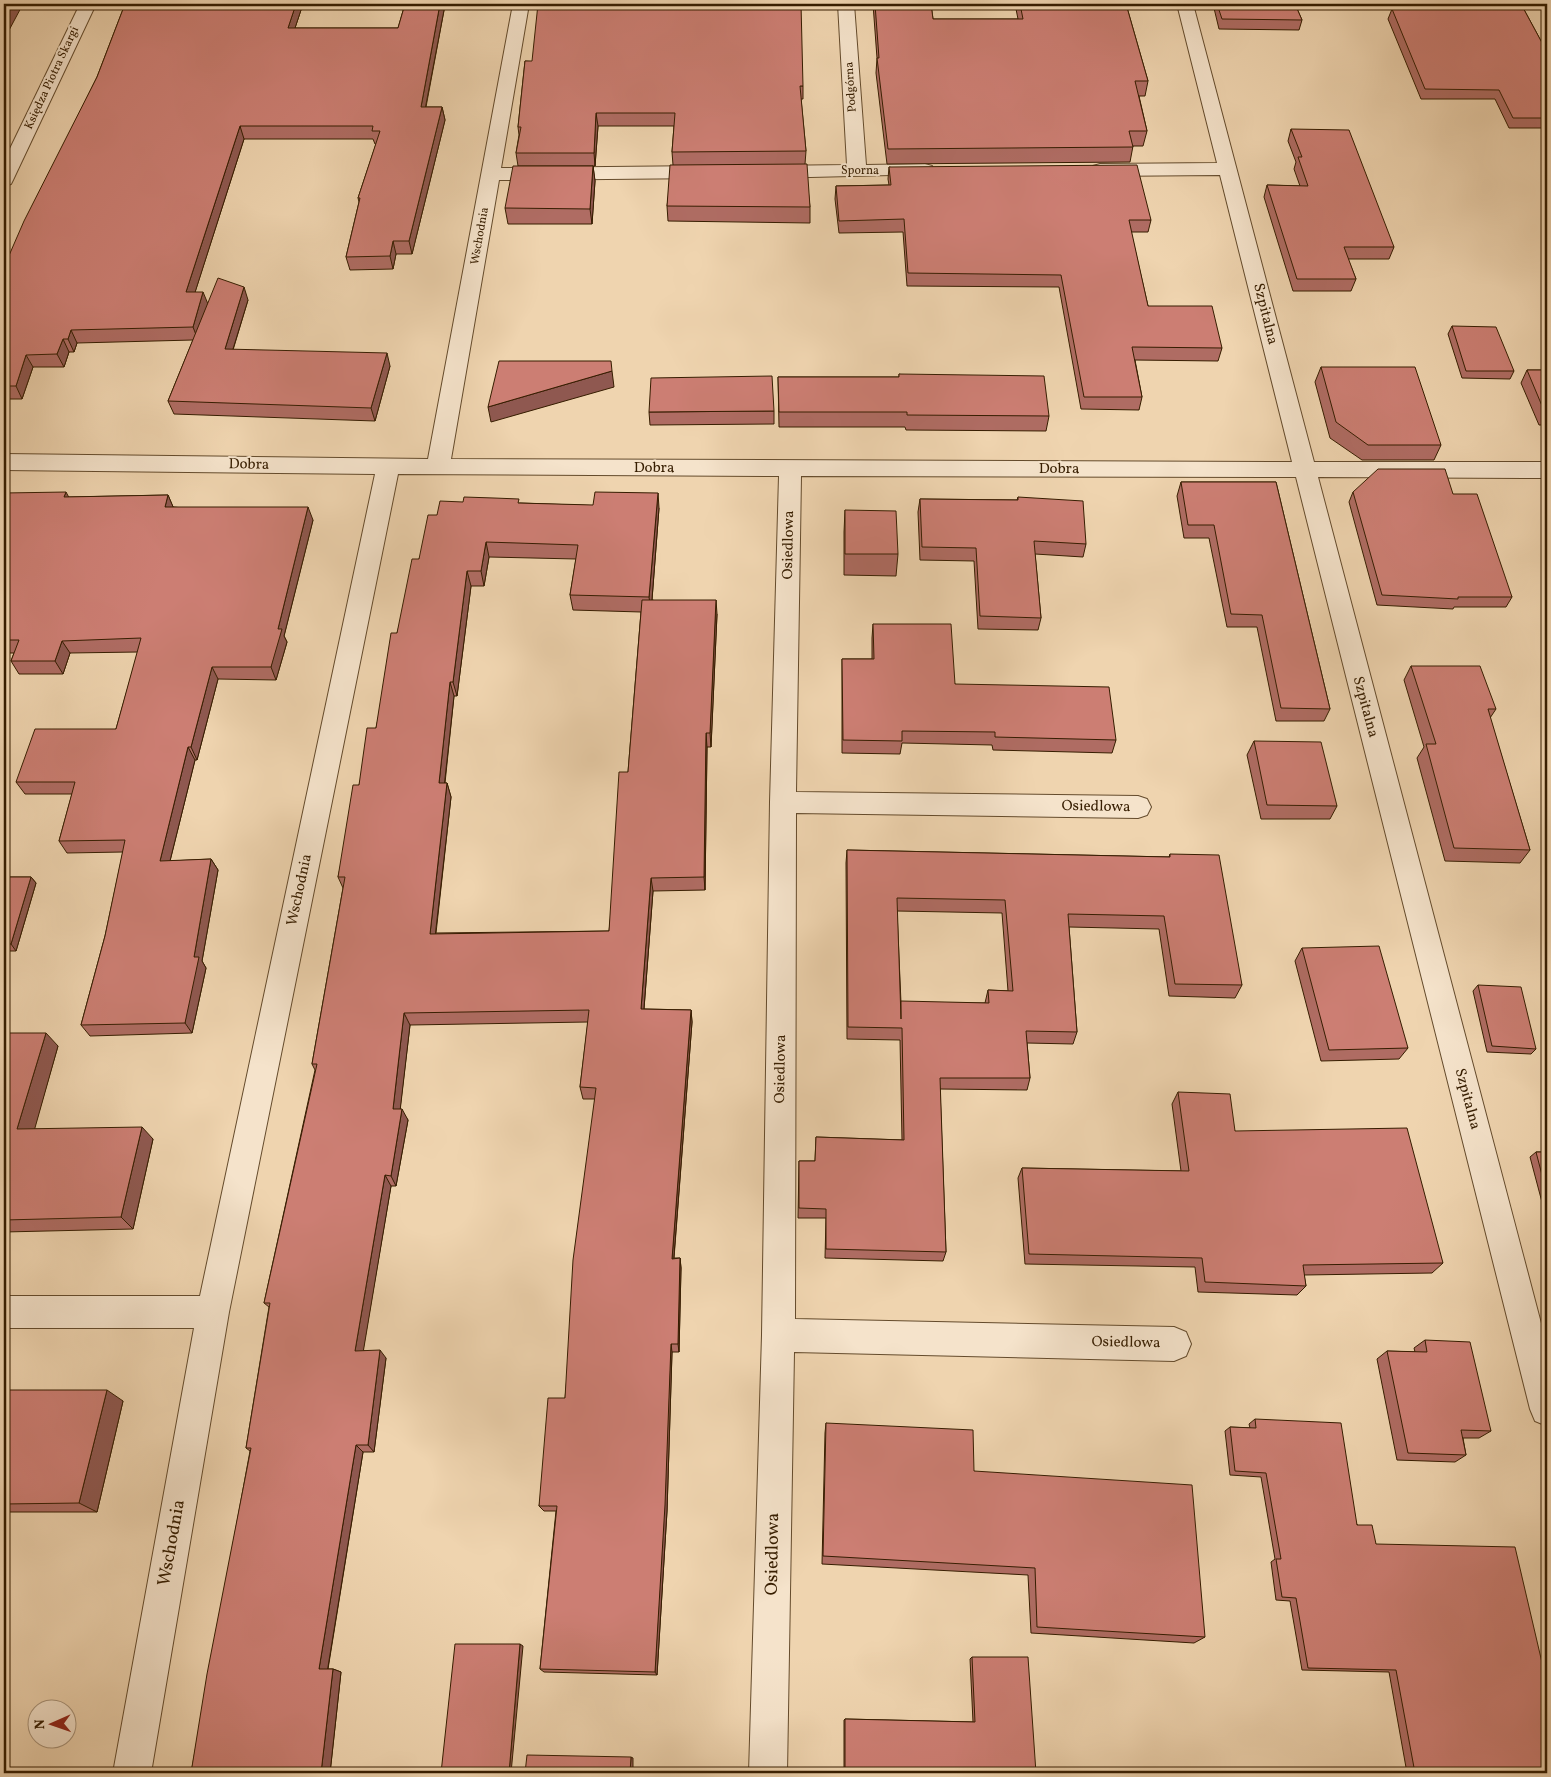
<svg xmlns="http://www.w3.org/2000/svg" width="1551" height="1777" viewBox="0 0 1551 1777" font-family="Vollkorn,serif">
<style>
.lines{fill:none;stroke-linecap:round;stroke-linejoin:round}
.street-casing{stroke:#644b2c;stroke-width:2}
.street{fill:#f5e3cb;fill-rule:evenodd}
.wall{fill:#af6c63;stroke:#361d00;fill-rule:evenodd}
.shaded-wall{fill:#8f5850;stroke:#361d00}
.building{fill:#cc7e73;stroke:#361d00;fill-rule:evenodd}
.labels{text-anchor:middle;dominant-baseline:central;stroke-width:4;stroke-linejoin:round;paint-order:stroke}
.far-street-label{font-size:12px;fill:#361d00;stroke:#f5e3cb}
.street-label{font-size:15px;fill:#361d00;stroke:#f5e3cb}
.near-street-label{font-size:18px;fill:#361d00;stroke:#f5e3cb}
</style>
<rect width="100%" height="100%" fill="#efd4af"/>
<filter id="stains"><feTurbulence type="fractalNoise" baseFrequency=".004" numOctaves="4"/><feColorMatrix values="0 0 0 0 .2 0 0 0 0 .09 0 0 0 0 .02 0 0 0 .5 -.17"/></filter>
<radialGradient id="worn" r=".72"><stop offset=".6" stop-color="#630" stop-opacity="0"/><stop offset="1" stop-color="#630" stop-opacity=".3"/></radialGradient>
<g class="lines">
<g class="street-casing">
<g id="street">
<polygon points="80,4 96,4 13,180 11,184 4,186 4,161"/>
<polygon points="513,4 529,4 501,168 707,166 714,168 716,172 714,176 707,178 499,180 451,459 1292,462 1220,175 1100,176 1093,174 1091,170 1093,166 1100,164 1217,163 1177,4 1193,4 1314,462 1547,462 1547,478 1318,477 1547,1346 1547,1426 1535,1421 1530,1409 1296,477 801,476 796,792 1138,796 1147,799 1151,807 1147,815 1138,818 796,813 795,1319 1174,1327 1186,1332 1191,1344 1186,1356 1174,1361 794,1352 787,1773 749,1773 762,1335 770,802 779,476 398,474 229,1312 151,1773 113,1773 194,1328 4,1328 4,1296 200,1296 375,474 4,470 4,454 428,459"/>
<polygon points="838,4 854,4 866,165 925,164 932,166 934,170 932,174 770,178 763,176 761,172 763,168 770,166 847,165"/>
</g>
</g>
<use href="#street" class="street"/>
</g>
<g class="wall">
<polygon points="4,4 7,34 4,35"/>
<polygon points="125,4 303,4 295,28 398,28 405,4 458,4 457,5 445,5 426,107 442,107 445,120 412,254 396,254 393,269 350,270 346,257 359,202 358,198 376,144 375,144 373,139 244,139 195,292 207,304 248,300 233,350 390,366 375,421 174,414 168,401 193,340 77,343 74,352 69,352 64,367 33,367 22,399 4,399 4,267 97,77"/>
<polygon points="873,4 931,4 933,19 1018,19 1015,4 1126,4 1148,81 1145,96 1139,96 1147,131 1143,146 1133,146 1130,162 887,164 876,73 877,58"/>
<polygon points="1213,4 1295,4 1302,20 1299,30 1219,29"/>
<polygon points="1398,4 1521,4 1547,52 1547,128 1509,128 1495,99 1421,99 1388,19 1392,9 1400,9"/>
<polygon points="525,61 803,86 803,99 801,99 806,151 805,164 810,207 810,223 668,221 667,206 673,165 672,152 674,126 598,126 595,166 518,166 516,153 519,135 518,127"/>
<polygon points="1291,129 1394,247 1389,259 1348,259 1356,279 1351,291 1293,291 1264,197 1267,185 1300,186 1294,169 1296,162 1288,141"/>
<polygon points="593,166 595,181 592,224 508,224 505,208"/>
<polygon points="889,167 1151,220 1148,232 1131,232 1148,306 1222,348 1218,361 1135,360 1142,397 1139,410 1081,409 1059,287 907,286 903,232 839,233 835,199 836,186 889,185 888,179"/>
<polygon points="1452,326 1514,371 1510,379 1462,378 1448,334"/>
<polygon points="1321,367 1441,445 1434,460 1362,460 1330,438 1315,382"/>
<polygon points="1527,370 1547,370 1547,425 1539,425 1521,383"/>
<polygon points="899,374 1049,416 1046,431 906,430 905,427 779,427 778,377 899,377"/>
<polygon points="774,411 774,424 650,425 649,412"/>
<polygon points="1181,482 1276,482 1330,709 1324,721 1276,721 1257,627 1227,627 1209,538 1184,538 1177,496"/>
<polygon points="1353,492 1453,494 1512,597 1506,607 1454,607 1453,609 1377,605 1349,502"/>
<polygon points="4,493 69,497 168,495 173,507 313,520 284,636 287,642 276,680 218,679 197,760 195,760 170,861 211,859 218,870 202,961 206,968 192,1033 90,1036 81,1025 105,936 123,852 67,853 59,841 72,794 25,794 16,782 116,729 138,652 70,653 63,674 19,674 11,661 14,653 4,653"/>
<polygon points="1018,497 1086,544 1083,557 1035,554 1041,618 1038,630 978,629 974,561 920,560 918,512 920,499 1017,500"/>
<path d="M 520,503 L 659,508 L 652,600 L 717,614 L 711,747 L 707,747 L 705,890 L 653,891 L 644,1009 L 691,1010 L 692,1022 L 674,1258 L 680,1258 L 681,1268 L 679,1352 L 672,1352 L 667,1511 L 657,1675 L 544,1672 L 540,1669 L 556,1511 L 544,1511 L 539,1506 L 565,1398 L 595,1099 L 583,1099 L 580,1087 L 588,1022 L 410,1025 L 400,1109 L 408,1120 L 396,1186 L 391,1186 L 363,1350 L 386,1358 L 374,1452 L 363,1452 L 328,1669 L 333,1669 L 341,1672 L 330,1773 L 191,1773 L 250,1451 L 246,1448 L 269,1307 L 264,1303 L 315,1070 L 312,1064 L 343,888 L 338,877 L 359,785 L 376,728 L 397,633 L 419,559 L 437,515 ZM 489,557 L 576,559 L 570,595 L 573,610 L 641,612 L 628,772 L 609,931 L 436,933 L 451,797 L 447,783 L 445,783 L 454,696 L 457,696 L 471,586 L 484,586 Z"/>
<polygon points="845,510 898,554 896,576 844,575 844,532"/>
<polygon points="873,624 955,684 1116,740 1112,753 993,750 992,745 902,743 900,754 842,753 842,659 872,659 872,638"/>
<polygon points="1411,666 1496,709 1490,718 1530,850 1520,863 1445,861 1417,758 1424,747 1404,680"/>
<polygon points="1254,741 1337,806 1330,819 1261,819 1247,755"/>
<path d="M 847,850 L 1169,857 L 1170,854 L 1242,985 L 1235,998 L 1169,996 L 1159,929 L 1069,927 L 1077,1032 L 1073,1044 L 1027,1043 L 1030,1078 L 1027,1090 L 940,1089 L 946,1252 L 943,1261 L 825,1258 L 826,1218 L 798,1218 L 799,1161 L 815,1161 L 816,1137 L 902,1140 L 900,1040 L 847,1039 L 846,863 ZM 897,911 L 1002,913 L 1008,991 L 988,990 L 985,1003 L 901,1003 Z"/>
<polygon points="4,877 31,877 36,883 16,951 4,951"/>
<polygon points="1302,948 1408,1048 1399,1059 1321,1061 1295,961"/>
<polygon points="1478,985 1536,1049 1531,1054 1487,1052 1473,991"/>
<polygon points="4,1033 58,1046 34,1129 153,1139 133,1229 4,1232"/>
<polygon points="1178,1092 1235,1131 1443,1263 1432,1273 1304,1275 1306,1286 1297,1295 1198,1292 1195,1267 1025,1264 1018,1178 1022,1168 1181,1171 1172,1104"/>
<polygon points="1536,1152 1547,1152 1547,1221 1530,1157"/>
<polygon points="1425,1340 1491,1431 1479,1438 1463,1438 1466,1455 1455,1462 1397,1460 1377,1359 1387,1351 1415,1352 1414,1348"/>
<polygon points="4,1390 123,1401 97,1512 4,1512"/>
<polygon points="1255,1419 1376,1544 1547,1773 1407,1773 1389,1672 1302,1670 1290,1601 1276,1600 1271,1562 1275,1559 1261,1477 1230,1475 1225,1431 1230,1427 1250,1428 1249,1424"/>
<polygon points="826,1423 974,1471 1205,1637 1194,1643 1031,1633 1028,1575 822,1564 825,1433"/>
<polygon points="972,1657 1036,1773 844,1773 844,1720 845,1719 973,1722 970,1659"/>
</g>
<g class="shaded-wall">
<polygon points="10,4 23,4 7,34 4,28 4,14"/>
<polygon points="296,4 303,4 291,40 288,28"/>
<polygon points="440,4 444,4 445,5 423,120 421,107"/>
<polygon points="442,107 445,120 412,254 409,241"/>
<polygon points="596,113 598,126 595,166 594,153"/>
<polygon points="240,126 244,139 191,305 186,292"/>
<polygon points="593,166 595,181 592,224 590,209"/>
<polygon points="393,241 396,254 393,269 390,256"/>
<polygon points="244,287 248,300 229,362 225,349"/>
<polygon points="203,292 208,304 198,340 193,327"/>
<polygon points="71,330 77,343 74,352 68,339"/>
<polygon points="63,339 69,352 64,367 57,354"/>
<polygon points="387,353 390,366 375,421 371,408"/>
<polygon points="26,355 33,367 22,399 16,386"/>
<polygon points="612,371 614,387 491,422 488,407"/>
<polygon points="66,492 73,505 64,497"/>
<polygon points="658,493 659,508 651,612 649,597"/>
<polygon points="168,495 174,509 165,507"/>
<polygon points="308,507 313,520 284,636 287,642 276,680 271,667 278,629"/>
<polygon points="486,542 489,557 484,586 481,571"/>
<polygon points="467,571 471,586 457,696 453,682"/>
<polygon points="716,600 717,614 711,747 710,733"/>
<polygon points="62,641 70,653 63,674 55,661"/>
<polygon points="212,667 218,679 197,760 191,747"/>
<polygon points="450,682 454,696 443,797 439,783"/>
<polygon points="706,733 707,747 705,890 704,877"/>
<polygon points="188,747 195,760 167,873 160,861"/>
<polygon points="447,783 451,797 434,946 430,934"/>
<polygon points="211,859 218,870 202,961 206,968 192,1033 185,1023 194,957"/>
<polygon points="31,877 36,883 16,951 11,944"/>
<polygon points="651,878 653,891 643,1021 641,1009"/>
<polygon points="691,1010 692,1022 673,1268 672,1259"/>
<polygon points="404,1013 410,1025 399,1120 393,1109"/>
<polygon points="46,1033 58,1046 31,1142 17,1129"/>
<polygon points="402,1109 408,1120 396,1186 391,1176"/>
<polygon points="142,1127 153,1139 133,1229 121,1217"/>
<polygon points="385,1175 391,1186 362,1359 355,1351"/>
<polygon points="680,1258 681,1268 679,1352 678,1344"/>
<polygon points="671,1344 672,1352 667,1511 657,1675 655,1672"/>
<polygon points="380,1350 386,1358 374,1452 368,1445"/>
<polygon points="107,1390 123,1401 97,1512 79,1503"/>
<polygon points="356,1445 363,1452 327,1673 319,1669"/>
<polygon points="520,1644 523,1646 511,1773 509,1773"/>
<polygon points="333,1669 341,1672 330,1773 321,1773"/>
<polygon points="631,1757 633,1758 633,1773 630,1773"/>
</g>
<g class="building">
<polygon points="4,4 10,4 4,14"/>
<polygon points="125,4 296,4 288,28 398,28 405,4 440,4 421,107 442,107 409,241 393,241 390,256 346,257 360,198 358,198 380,131 372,131 373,126 240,126 186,292 203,292 193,327 71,330 68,339 63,339 57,354 26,355 16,386 4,386 4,267 24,221 97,77"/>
<polygon points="538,4 801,4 803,86 800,86 806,151 672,152 675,113 596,113 594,153 516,153 521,127 518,127 525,61 532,61"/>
<polygon points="875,4 931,4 933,19 1023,19 1020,4 1126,4 1148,81 1135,81 1147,131 1129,131 1133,147 888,149 877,58 879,58"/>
<polygon points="1217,4 1295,4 1302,20 1222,19"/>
<polygon points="1405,4 1521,4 1547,52 1547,118 1513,118 1499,90 1425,89 1392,9 1408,9"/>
<polygon points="1291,129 1349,130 1394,247 1344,247 1356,279 1297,279 1267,185 1308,186 1298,157 1302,157"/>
<polygon points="807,164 810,207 667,206 670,165"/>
<polygon points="1137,165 1151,220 1129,220 1148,306 1212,306 1222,348 1132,347 1142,397 1084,397 1061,275 908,273 904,219 839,221 836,186 891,185 889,167"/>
<polygon points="513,166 593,166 590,209 505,208"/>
<polygon points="218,278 244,287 225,349 387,353 371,408 168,401"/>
<polygon points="1452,326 1496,327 1514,371 1466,371"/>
<polygon points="499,361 611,361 612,371 488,407"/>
<polygon points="1321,367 1415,367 1441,445 1368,445 1336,422"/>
<polygon points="1527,370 1547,370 1547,413 1545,413"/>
<polygon points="899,374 1044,376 1049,416 907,415 907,412 779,412 778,377 899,377"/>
<polygon points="772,376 774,411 649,412 651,378"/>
<polygon points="1378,469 1445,469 1453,494 1477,494 1512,597 1458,597 1458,599 1382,595 1353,492"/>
<polygon points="1181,482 1276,482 1330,709 1281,708 1262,615 1231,614 1214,525 1188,525"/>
<polygon points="66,492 64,497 168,495 165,507 308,507 278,629 282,629 271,667 212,667 191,747 188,747 160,861 211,859 194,957 199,957 185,1023 81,1025 105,936 125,840 59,841 75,782 16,782 35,729 116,729 141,638 62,641 55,661 11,661 19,640 4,640 4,493"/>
<polygon points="595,492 658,493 649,597 570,595 578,545 486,542 481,571 467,571 453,682 450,682 439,783 447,783 430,934 609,931 619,772 628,772 642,600 716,600 710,733 706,733 704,877 651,878 641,1009 691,1010 672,1259 680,1258 678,1344 671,1344 665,1505 655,1672 540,1669 557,1506 539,1506 548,1398 565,1398 573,1260 596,1088 580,1087 589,1010 404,1013 393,1109 402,1109 391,1176 385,1175 355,1351 380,1350 368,1445 356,1445 319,1669 333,1669 321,1773 191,1773 207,1674 251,1448 246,1448 270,1303 264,1303 317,1064 312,1064 345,877 338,877 353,785 359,785 367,728 376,728 391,633 397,633 412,559 419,559 428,515 437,515 440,501 463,502 464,497 494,498 519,499 518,503 593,505"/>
<polygon points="1018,497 1083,501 1086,544 1034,541 1041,618 980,616 976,548 922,547 920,499 1018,500"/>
<polygon points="845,510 896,511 898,554 845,554"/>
<polygon points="873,624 951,624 955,684 1109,687 1116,740 995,737 995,732 902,731 902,741 843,740 842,659 874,659"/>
<polygon points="1411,666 1480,666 1496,709 1488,709 1530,850 1454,848 1426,744 1436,744"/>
<polygon points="1254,741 1321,742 1337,806 1267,805"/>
<path d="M 847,850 L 1170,857 L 1170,854 L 1219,855 L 1242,985 L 1175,984 L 1164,916 L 1068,914 L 1077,1032 L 1026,1031 L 1030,1078 L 940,1078 L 946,1252 L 826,1249 L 826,1209 L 799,1208 L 799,1161 L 815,1161 L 816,1137 L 904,1140 L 902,1028 L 848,1027 ZM 897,898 L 1005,900 L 1013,991 L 988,990 L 989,1003 L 901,1001 L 901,1019 Z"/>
<polygon points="4,877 31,877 11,944 4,944"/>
<polygon points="1379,946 1408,1048 1329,1050 1302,948"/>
<polygon points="1478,985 1521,987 1536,1049 1492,1046"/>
<polygon points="4,1033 46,1033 17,1129 142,1127 121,1217 4,1220"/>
<polygon points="1178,1092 1230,1094 1235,1131 1407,1128 1443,1263 1303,1265 1306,1286 1205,1282 1202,1258 1029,1254 1022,1168 1189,1171"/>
<polygon points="1536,1152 1547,1152 1547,1194"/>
<polygon points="1425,1340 1470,1342 1491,1431 1461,1430 1466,1455 1408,1453 1387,1351 1427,1352"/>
<polygon points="4,1390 107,1390 79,1503 4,1504"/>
<polygon points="1255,1419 1341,1423 1357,1525 1372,1525 1376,1544 1515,1547 1547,1684 1547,1773 1415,1773 1396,1670 1308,1668 1296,1598 1282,1597 1276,1559 1281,1559 1266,1473 1235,1471 1230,1427 1256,1428"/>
<polygon points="826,1423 973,1430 974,1471 1192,1485 1205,1637 1037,1627 1035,1568 823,1556"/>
<polygon points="455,1644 520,1644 509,1773 441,1773"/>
<polygon points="972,1657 1028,1657 1036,1773 845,1773 845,1719 975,1722"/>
<polygon points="527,1755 631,1757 630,1773 525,1773"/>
</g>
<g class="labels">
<g class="far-street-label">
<text transform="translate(52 78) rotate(-65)">Księdza Piotra Skargi</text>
<text transform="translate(851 87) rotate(-94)">Podgórna</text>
<text x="860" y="171">Sporna</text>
<text transform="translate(480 236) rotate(-80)">Wschodnia</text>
</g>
<g class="street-label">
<text transform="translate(1265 314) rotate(76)">Szpitalna</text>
<text transform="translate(249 465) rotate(1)">Dobra</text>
<text x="654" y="468">Dobra</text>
<text x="1059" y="469">Dobra</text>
<text transform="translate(789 545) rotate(-89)">Osiedlowa</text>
<text transform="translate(1365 707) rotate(75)">Szpitalna</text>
<text transform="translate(1096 807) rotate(1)">Osiedlowa</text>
<text transform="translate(300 890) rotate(-78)">Wschodnia</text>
<text transform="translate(781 1069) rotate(-89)">Osiedlowa</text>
<text transform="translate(1467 1099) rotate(75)">Szpitalna</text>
<text transform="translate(1126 1343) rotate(1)">Osiedlowa</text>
</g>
<g class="near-street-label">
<text transform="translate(172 1543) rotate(-80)">Wschodnia</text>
<text transform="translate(773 1554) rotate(-89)">Osiedlowa</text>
</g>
</g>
<rect width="1551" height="1777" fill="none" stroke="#efd4af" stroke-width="20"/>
<rect x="5" y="5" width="1541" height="1767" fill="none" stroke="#361d00" stroke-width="2.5"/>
<rect x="10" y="10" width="1531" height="1757" fill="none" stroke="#361d00"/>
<g transform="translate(52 1724) rotate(268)"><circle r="24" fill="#f5e3cb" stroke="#a9947a"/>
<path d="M0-4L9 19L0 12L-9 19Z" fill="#8f2418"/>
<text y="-8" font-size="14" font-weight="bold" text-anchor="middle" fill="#361d00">N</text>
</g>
<rect width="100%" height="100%" filter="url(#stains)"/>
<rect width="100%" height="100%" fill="url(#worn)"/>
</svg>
